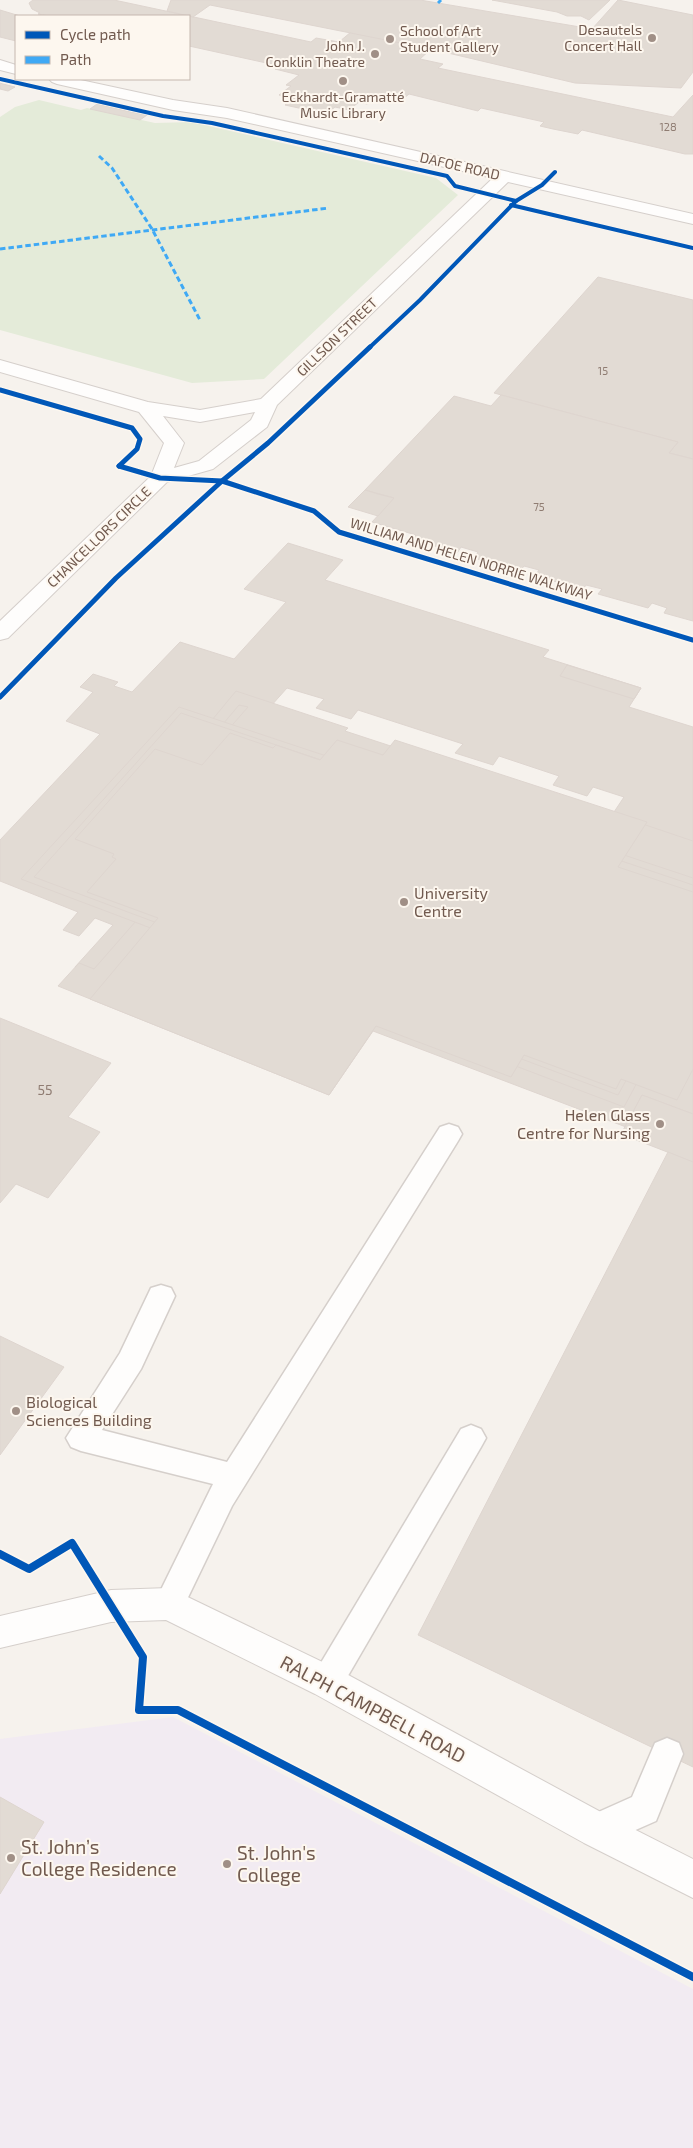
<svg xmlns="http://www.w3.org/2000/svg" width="693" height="2148" viewBox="0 0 693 2148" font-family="'Exo 2',sans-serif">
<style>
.education{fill:#f2ebf2}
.green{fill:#e4ebd9}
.building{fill:#e2dbd4;stroke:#ded5cf;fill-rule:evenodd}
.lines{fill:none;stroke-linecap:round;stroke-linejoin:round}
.lane-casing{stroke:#d5cfcb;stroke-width:3}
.street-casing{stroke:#d5cfcb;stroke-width:2}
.lane{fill:#fefdfc;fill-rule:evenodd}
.street{fill:#fefdfc;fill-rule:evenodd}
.quiet{stroke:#3fa9f5;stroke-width:3;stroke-dasharray:5.5 3;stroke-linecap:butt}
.cycleway-far2-casing{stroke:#fdf7ef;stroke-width:5.5}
.cycleway-far1-casing{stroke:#fdf7ef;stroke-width:8}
.cycleway-casing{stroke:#fdf7ef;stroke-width:11}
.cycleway-far2{stroke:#0057b8;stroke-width:4}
.cycleway-far1{stroke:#0057b8;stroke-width:5}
.cycleway{stroke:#0057b8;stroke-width:8}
.poi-dot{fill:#a08f86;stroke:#fdf7ef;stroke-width:2}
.labels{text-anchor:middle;stroke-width:4;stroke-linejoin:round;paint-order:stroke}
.far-number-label{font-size:11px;fill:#8f7c72}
.far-poi-label{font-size:14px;fill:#715a4f;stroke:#fdf7ef;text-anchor:end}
.far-street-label{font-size:14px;fill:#715a4f;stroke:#fdf7ef}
.number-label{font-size:14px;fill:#8f7c72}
.poi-label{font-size:16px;fill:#715a4f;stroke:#fdf7ef;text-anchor:start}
.near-street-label{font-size:19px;fill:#715a4f;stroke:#fdf7ef}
.near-poi-label{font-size:19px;fill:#715a4f;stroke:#fdf7ef;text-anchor:start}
</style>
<rect width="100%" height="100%" fill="#f6f2ed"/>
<polygon class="education" points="173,1717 693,1989 693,2148 0,2148 0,1739"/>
<polygon class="green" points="39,100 81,110 87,108 155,123 191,122 436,178 458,195 264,379 192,383 0,330 0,117 15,107"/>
<g class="building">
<polygon points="33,0 114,0 311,42 316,38 339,42 351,32 431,49 420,59 443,64 438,68 673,117 693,95 693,154 685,154 582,130 578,134 553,129 540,126 544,122 481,108 478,111 409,94 404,98 381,93 367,104 359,102 349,110 335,107 326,114 285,105 294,98 279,95 291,86 286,85 299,75 275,69 280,66 189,46 189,16 49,16 38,14 40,13 32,9 29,3"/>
<polygon points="171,0 420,0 592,29 618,0 693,15 693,72 681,88 575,83 431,49 210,5 193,17 167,11"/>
<polygon points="492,0 610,0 589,20 581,16 567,16 557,12"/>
<polygon points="0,10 20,16 16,16 16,41 0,37"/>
<polygon points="0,83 3,84 15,87 8,91 0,89"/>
<polygon points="97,104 131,112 147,115 140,120 90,109"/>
<polygon points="598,277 693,300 693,459 669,453 678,442 494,393"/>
<polygon points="501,395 678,442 669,453 693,459 693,621 664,613 667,608 652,603 648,608 598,594 602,589 586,585 583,589 535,576 539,570 524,566 520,571 474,558 478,552 461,547 457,553 413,539 416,535 372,522 394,498 365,490 454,396 491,406"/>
<polygon points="365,490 378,494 394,498 378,516 348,507"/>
<polygon points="288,543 343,560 325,580 549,650 543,657 641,688 629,707 693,727 693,846 610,818 624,797 593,787 587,796 553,785 559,776 499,756 493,765 455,753 463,744 358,710 351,719 316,708 324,699 287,688 172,817 216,834 95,975 75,967 113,925 95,918 79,936 63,930 78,912 0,881 0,840 100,734 66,721 93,692 80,687 93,674 118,682 114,686 132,692 180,642 234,659 286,602 244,589"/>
<polygon points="567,665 641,688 634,699 560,676"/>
<polygon points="236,691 348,728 345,731 610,818 613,814 693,841 693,1114 642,1095 626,1127 373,1031 329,1095 58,986 79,963 94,969 143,913 87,892 116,859 112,857 114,854 75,839 155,749 198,764 248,707 239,705 223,724 212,720"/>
<path d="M179,707L693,878V978L624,1107L21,879ZM148,761L223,787L162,858L86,829ZM407,843L613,916L555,1007L342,929Z"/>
<path d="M181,713L693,885V959L618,1095L34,877ZM407,843L613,916L555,1007L342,929Z"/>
<polygon points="230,733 273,748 276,745 320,760 337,740 383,755 395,740 647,822 618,867 693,892 693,1069 677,1100 621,1079 616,1089 524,1055 511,1077 376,1026 329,1095 90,999 158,918 87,892 116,859 112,857 114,854 75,839 155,749 202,765"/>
<polygon points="0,1018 111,1063 68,1117 100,1132 48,1198 16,1184 0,1203"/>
<polygon points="642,1095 693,1114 693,1162 621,1134"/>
<polygon points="668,1152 693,1162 693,1767 418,1635"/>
<polygon points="0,1336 64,1367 0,1455"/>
<polygon points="0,1797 44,1822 0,1894"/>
</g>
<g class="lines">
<g class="lane-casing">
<g id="lane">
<polygon points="449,1124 458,1127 462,1134 458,1141 232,1506 180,1614 169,1618 158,1614 154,1604 213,1484 81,1451 71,1447 66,1438 120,1353 151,1288 161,1285 171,1288 175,1296 141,1369 102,1430 227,1462 440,1127"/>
<polygon points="471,1425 481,1429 486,1438 481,1447 338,1693 327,1697 316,1693 311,1682 316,1671 461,1429"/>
<polygon points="667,1738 679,1743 683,1754 656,1821 597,1847 585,1842 580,1830 585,1818 632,1797 655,1743"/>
</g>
</g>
<g class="street-casing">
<g id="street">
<polygon points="0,60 16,65 16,74 0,70"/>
<path d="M49,79H76L173,100L227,108L693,214V224L508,182L277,405L267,427L213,469L167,482L8,638L0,640V621L151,476L164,443L139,412L0,372V360L148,402L200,410L261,399L493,178L227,118L173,110L57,84L52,82ZM255,412L251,420L199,461L174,468L184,443L163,416L200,422Z"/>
<polygon points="169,1588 339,1670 610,1817 693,1859 693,1898 584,1843 315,1694 166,1620 111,1622 0,1648 0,1616 111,1590"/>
</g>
</g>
<use href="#lane" class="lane"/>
<use href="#street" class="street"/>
<g class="quiet">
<polyline points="438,3 441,0"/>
<polyline points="99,156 112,168 152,229 200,320"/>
<polyline points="0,249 329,208"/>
</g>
<g class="cycleway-far2-casing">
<g id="cycleway-far2">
<polyline points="0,79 163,116 212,123 447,176 455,186 516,201"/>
<polyline points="511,205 693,248"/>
<polyline points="369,348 420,300 516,201 542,185 555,172"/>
</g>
</g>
<g class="cycleway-far1-casing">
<g id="cycleway-far1">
<polyline points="0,390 132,428 140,439 137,449 119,466"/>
<polyline points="119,466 160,478 222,481 314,511 339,532 693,640"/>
<polyline points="0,697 116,578 222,481 268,443 370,347"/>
</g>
</g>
<g class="cycleway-casing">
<polyline id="cycleway" points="0,1554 29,1569 72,1543 143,1657 139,1710 178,1710 693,1977"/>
</g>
<use href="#cycleway-far2" class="cycleway-far2"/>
<use href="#cycleway-far1" class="cycleway-far1"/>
<use href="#cycleway" class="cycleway"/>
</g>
<g class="poi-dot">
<circle cx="652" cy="38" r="5"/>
<circle cx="390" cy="39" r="5"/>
<circle cx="375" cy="54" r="5"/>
<circle cx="343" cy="81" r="5"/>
<circle cx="404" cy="902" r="5"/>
<circle cx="660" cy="1124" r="5"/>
<circle cx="16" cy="1411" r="5"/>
<circle cx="11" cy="1858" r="5"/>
<circle cx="227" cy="1864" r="5"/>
</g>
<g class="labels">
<g class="far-number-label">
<text x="668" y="131">128</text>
<text x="603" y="375">15</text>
<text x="539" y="511">75</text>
</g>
<g class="far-poi-label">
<text x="642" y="35">Desautels<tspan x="642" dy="16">Concert Hall</tspan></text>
<text x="400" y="36" text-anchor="start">School of Art<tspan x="400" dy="16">Student Gallery</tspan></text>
<text x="365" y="51">John J.<tspan x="365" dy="16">Conklin Theatre</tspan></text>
<text x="343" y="102" text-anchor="middle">Eckhardt-Gramatté<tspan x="343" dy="16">Music Library</tspan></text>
</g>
<g class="far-street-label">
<text transform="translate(460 166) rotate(13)" y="5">DAFOE ROAD</text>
<text transform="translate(337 337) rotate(-44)" y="5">GILLSON STREET</text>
<text transform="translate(99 537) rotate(-44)" y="5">CHANCELLORS CIRCLE</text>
<text transform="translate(471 559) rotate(17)" y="5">WILLIAM AND HELEN NORRIE WALKWAY</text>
</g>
<g class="number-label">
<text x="45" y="1095">55</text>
</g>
<g class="poi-label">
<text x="414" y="899">University<tspan x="414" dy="18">Centre</tspan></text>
<text x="650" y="1121" text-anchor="end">Helen Glass<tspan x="650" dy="18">Centre for Nursing</tspan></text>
<text x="26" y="1408">Biological<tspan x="26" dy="18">Sciences Building</tspan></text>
</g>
<g class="near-street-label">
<text transform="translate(373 1709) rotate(28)" y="7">RALPH CAMPBELL ROAD</text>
</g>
<g class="near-poi-label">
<text x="21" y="1854">St. John’s<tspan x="21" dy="22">College Residence</tspan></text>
<text x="237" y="1860">St. John's<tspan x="237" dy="22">College</tspan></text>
</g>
</g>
<rect x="15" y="15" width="175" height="65" fill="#fdf7ef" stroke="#c5b8af"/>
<rect x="25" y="31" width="25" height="8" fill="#0057b8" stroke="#c5b8af"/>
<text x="60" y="40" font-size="15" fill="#715a4f">Cycle path</text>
<rect x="25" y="56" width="25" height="8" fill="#3fa9f5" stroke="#c5b8af"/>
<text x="60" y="65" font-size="15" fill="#715a4f">Path</text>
</svg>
